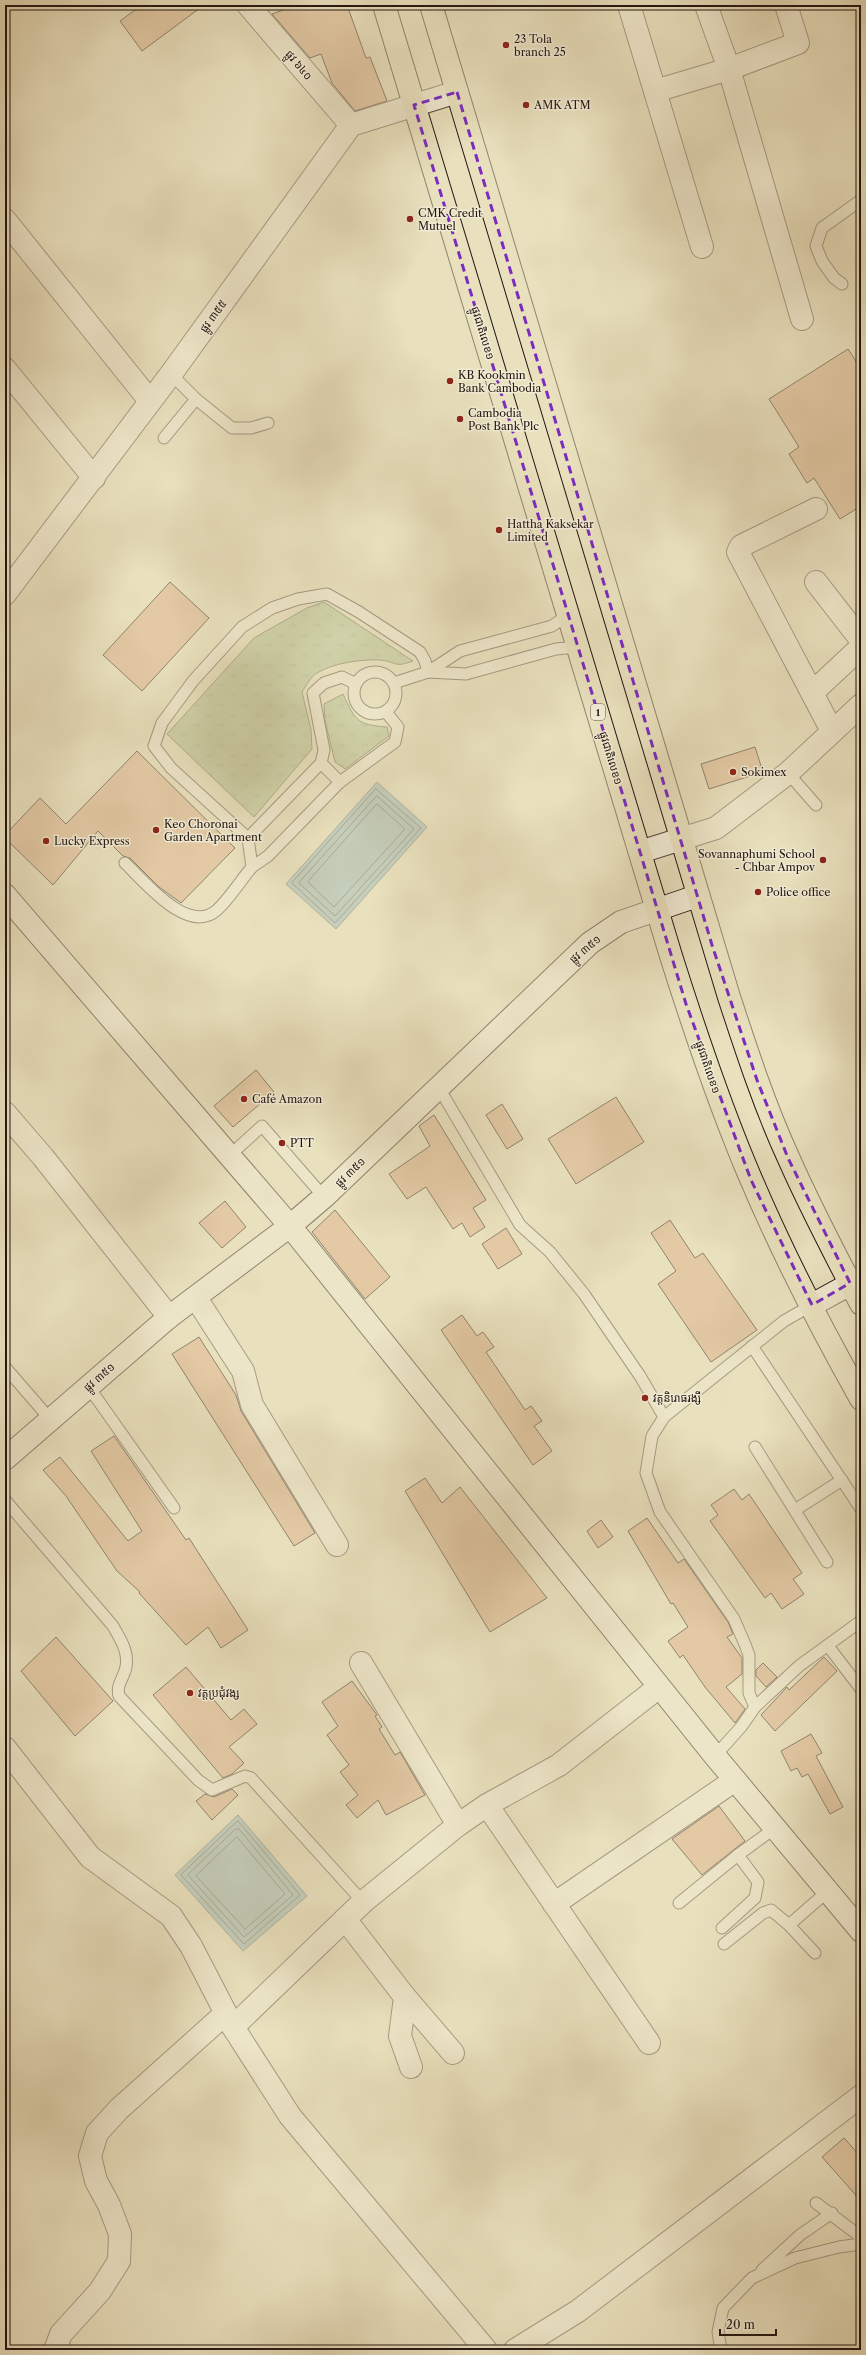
<svg xmlns="http://www.w3.org/2000/svg" width="866" height="2355" viewBox="0 0 866 2355" font-family="'Libre Caslon Text','Noto Sans Khmer',serif">
<style>
.grass{fill:url(#grass-tufts);stroke:#6c6c52}
.water{fill:#9cbbbb;stroke:#6c7977}
.lines{fill:none;stroke-linecap:round;stroke-linejoin:round}
.shore{stroke:#606866;stroke-width:1}
.building{fill:#dcaf87;stroke:#231612}
.lane-casing{stroke:#54483d;stroke-width:13}
.street-casing{stroke:#54483d;stroke-width:24}
.secondary-casing{stroke:#231612;stroke-width:24}
.highway-casing{stroke:#231612;stroke-width:24}
.lane{stroke:#f1ebd4;stroke-width:11}
.street{stroke:#f1ebd4;stroke-width:22}
.secondary{stroke:#f1ebd4;stroke-width:22}
.highway{stroke:#e9e0bd;stroke-width:22}
.marked{fill:none;stroke:#7b2cbf;stroke-width:3;stroke-dasharray:8 5;stroke-linejoin:round}
.poi-dot{fill:#8f2418;stroke:#f1ebd4;stroke-width:1.5}
.labels{text-anchor:middle;stroke-width:3;stroke-linejoin:round;paint-order:stroke}
.shield{fill:#f1ebd4;stroke:#61564c;stroke-width:1}
.shield-label{font-size:10px;font-weight:bold;fill:#231612}
.poi-label{font-size:11px;fill:#231612;stroke:#f1ebd4;text-anchor:start}
.street-label{font-size:11px;fill:#231612;stroke:#f1ebd4}
</style>
<defs>
<pattern id="grass-tufts" width="24" height="20" patternUnits="userSpaceOnUse"><rect width="24" height="20" fill="#b4c393"/><path d="M3 7l-1-3M5 7V3M7 7l1-3M15 17l-1-3M17 17v-4M19 17l1-3" fill="none" stroke="#9aa77e"/></pattern>
</defs>
<rect width="100%" height="100%" fill="#e9e0bd"/>
<filter id="stains"><feTurbulence type="fractalNoise" baseFrequency=".005" numOctaves="4"/><feColorMatrix values="0 0 0 0 .2 0 0 0 0 .09 0 0 0 0 .02 0 0 0 .5 -.17"/></filter>
<radialGradient id="worn" r=".72"><stop offset=".6" stop-color="#630" stop-opacity="0"/><stop offset="1" stop-color="#630" stop-opacity=".3"/></radialGradient>
<g class="grass">
<path d="M324,602L413,661C394,668 397,662 380,660C362,659 333,663 317,673C311,676 306,686 302,692L311,730L312,749L254,817L167,734L254,638L307,608Z"/>
<path d="M343,694C355,720 357,725 387,727L389,736L345,769L335,762L325,721L324,704Z"/>
</g>
<g class="water">
<polygon points="377,782 427,827 336,929 286,884"/>
<polygon points="238,1815 307,1896 243,1951 175,1875"/>
</g>
<g class="lines">
<g class="shore">
<polygon points="376,789 421,828 335,923 292,883"/>
<polygon points="377,796 414,829 335,916 299,883"/>
<polygon points="377,804 405,829 334,907 308,882"/>
<polygon points="238,1821 300,1895 244,1944 181,1875"/>
<polygon points="236,1829 239,1829 293,1895 244,1937 188,1875"/>
<polygon points="237,1837 285,1894 245,1929 196,1876"/>
</g>
</g>
<g class="building">
<polygon points="142,5 204,5 142,51 120,21"/>
<polygon points="297,5 347,5 366,58 370,57 387,101 355,111 332,83 321,54 310,58 272,14"/>
<polygon points="848,349 861,369 861,506 840,519 814,478 807,483 789,454 799,447 769,399"/>
<polygon points="170,582 209,618 142,691 103,655"/>
<polygon points="755,747 763,772 709,789 701,764"/>
<polygon points="137,751 235,848 181,903 159,887 130,858 123,856 98,831 53,885 5,838 5,835 40,798 66,824"/>
<polygon points="256,1070 274,1092 233,1127 214,1106"/>
<polygon points="616,1097 644,1142 576,1184 548,1139"/>
<polygon points="502,1104 523,1139 507,1149 486,1115"/>
<polygon points="434,1115 486,1200 473,1208 485,1227 470,1237 462,1223 453,1229 426,1187 407,1199 389,1174 430,1146 419,1126"/>
<polygon points="225,1201 246,1227 222,1248 199,1223"/>
<polygon points="335,1210 390,1277 365,1299 312,1232"/>
<polygon points="670,1220 695,1258 703,1253 757,1330 711,1362 658,1284 676,1271 651,1233"/>
<polygon points="506,1228 522,1254 498,1269 482,1244"/>
<polygon points="462,1315 477,1336 483,1332 494,1347 486,1352 525,1410 531,1406 542,1421 534,1426 552,1451 533,1465 441,1330"/>
<polygon points="199,1337 236,1395 241,1411 315,1533 294,1546 172,1354"/>
<polygon points="114,1436 186,1540 189,1538 248,1630 221,1648 208,1627 186,1645 139,1593 140,1592 117,1571 66,1496 43,1470 60,1457 128,1541 142,1531 91,1451"/>
<polygon points="425,1478 442,1503 460,1487 547,1598 490,1632 405,1491"/>
<polygon points="734,1489 742,1500 749,1494 802,1573 793,1579 804,1594 782,1609 771,1593 765,1598 710,1521 718,1515 711,1505"/>
<polygon points="647,1518 678,1563 684,1559 728,1622 733,1634 727,1637 742,1658 742,1674 726,1687 745,1709 735,1723 705,1687 683,1655 680,1658 668,1641 688,1627 673,1603 671,1604 628,1531"/>
<polygon points="601,1520 613,1537 598,1548 587,1531"/>
<polygon points="56,1637 113,1701 75,1736 21,1671"/>
<polygon points="824,1657 837,1671 775,1731 761,1715 787,1687 789,1690"/>
<polygon points="763,1663 777,1677 766,1687 756,1676 756,1670"/>
<polygon points="186,1667 231,1720 244,1709 257,1724 229,1747 244,1763 232,1774 223,1778 153,1695"/>
<polygon points="352,1681 377,1715 375,1716 382,1727 379,1729 395,1755 400,1752 425,1795 386,1815 378,1800 357,1818 346,1805 358,1795 340,1772 349,1765 327,1735 338,1726 322,1702"/>
<polygon points="811,1734 822,1753 816,1756 843,1807 830,1814 808,1774 802,1777 797,1768 791,1771 781,1751"/>
<polygon points="232,1789 238,1795 212,1820 196,1801 205,1794 214,1797"/>
<polygon points="719,1806 745,1841 702,1875 672,1839"/>
<polygon points="844,2138 861,2157 861,2201 822,2157"/>
</g>
<g class="lines">
<g class="lane-casing">
<g id="lane">
<polyline points="842,284 834,278 822,261 816,246 822,228 861,200"/>
<polyline points="171,374 196,399 232,428 251,428 268,423"/>
<polyline points="164,438 196,399"/>
<circle cx="375" cy="693" r="21"/>
<polyline points="428,672 460,651 552,626 568,615"/>
<polyline points="428,672 466,674 556,649 578,647"/>
<polyline points="321,763 340,782"/>
<polyline points="788,773 816,805"/>
<polyline points="248,838 321,763 324,750 313,693 324,683 342,677 356,684"/>
<path d="M125,863C144,881 188,936 217,910C230,898 241,880 252,867L248,838L171,768L154,746L162,723L193,681L242,627L272,608L298,599L327,594L359,612L420,652L425,661L428,672L394,683"/>
<polyline points="252,867 268,856 340,782 395,742 398,727 386,712"/>
<polyline points="439,1088 520,1225 550,1252 584,1294 640,1376 664,1417 652,1436 646,1473 660,1512 734,1619 744,1642 749,1655 749,1693 755,1707 741,1727 715,1756"/>
<polyline points="229,1156 262,1126 324,1197"/>
<polyline points="752,1346 861,1509"/>
<polyline points="5,1367 50,1419"/>
<polyline points="88,1386 174,1508"/>
<polyline points="664,1417 784,1321 812,1305"/>
<polyline points="755,1447 827,1562"/>
<path d="M5,1500L113,1626C120,1639 129,1651 126,1667C124,1678 116,1684 119,1696L198,1780L212,1790L245,1776L251,1778L363,1902"/>
<polyline points="795,1510 842,1480"/>
<polyline points="828,1646 861,1689"/>
<polyline points="755,1707 799,1666 861,1621"/>
<polyline points="679,1903 738,1855"/>
<polyline points="789,1925 828,1891"/>
<polyline points="722,1928 755,1898 758,1882 738,1855 775,1828"/>
<polyline points="724,1944 763,1913 771,1910 789,1925 815,1953"/>
<polyline points="816,2203 861,2237"/>
<polyline points="762,2270 800,2235 832,2213"/>
<polyline points="721,2350 718,2332 723,2308 752,2278 795,2258 839,2247 861,2244"/>
</g>
</g>
<g class="street-casing">
<g id="street">
<polyline points="248,5 351,125"/>
<polyline points="629,5 702,247"/>
<polyline points="706,5 729,69 802,319"/>
<polyline points="655,91 729,69 798,43 786,5"/>
<polyline points="5,220 150,401"/>
<polyline points="5,369 94,478"/>
<polyline points="816,509 741,546 738,552 832,731"/>
<polyline points="816,582 861,640"/>
<polyline points="5,594 171,374 351,125 457,92"/>
<polyline points="812,693 861,647"/>
<polyline points="640,852 716,828 788,773 861,705"/>
<polyline points="5,1113 43,1157 169,1317"/>
<polyline points="196,1298 243,1371 252,1405 337,1545"/>
<polyline points="361,1663 458,1825"/>
<polyline points="5,1748 90,1857 171,1916 191,1946 233,2027 290,2116 486,2350"/>
<polyline points="487,1805 649,2043"/>
<polyline points="554,1904 735,1780"/>
<polyline points="345,1919 405,1997 400,2036 411,2067"/>
<polyline points="405,1997 453,2053"/>
<polyline points="233,2027 363,1902 458,1825 487,1805 559,1765 659,1687"/>
<polyline points="55,2350 61,2334 100,2291 119,2261 120,2234 109,2205 96,2181 90,2156 97,2133 119,2109 225,2014"/>
<polyline points="515,2350 578,2311 861,2096"/>
</g>
</g>
<g class="secondary-casing">
<g id="secondary">
<polyline points="5,895 290,1226 715,1756 861,1931"/>
<polyline points="812,1305 861,1278"/>
<polyline points="5,1459 169,1317 290,1226 324,1197 590,943 621,922 697,896"/>
</g>
</g>
<g class="highway-casing">
<g id="highway">
<path d="M384,5L671,956C695,1032 720,1107 751,1179C783,1254 821,1328 861,1399"/>
<path d="M431,5L729,997C747,1052 765,1107 789,1159C811,1209 836,1256 861,1304"/>
</g>
</g>
<use href="#lane" class="lane"/>
<use href="#street" class="street"/>
<use href="#secondary" class="secondary"/>
<use href="#highway" class="highway"/>
</g>
<path d="M0 0H866V2355H0ZM457,92L712,945L757,1080L788,1158L850,1283L812,1305L751,1180L686,1004L414,105Z" fill="#e9e0bd" fill-opacity=".55" fill-rule="evenodd"/>
<path class="marked" d="M457,92L712,945L757,1080L788,1158L850,1283L812,1305L751,1180L686,1004L414,105Z"/>
<g class="poi-dot">
<circle cx="506" cy="45" r="4"/>
<circle cx="526" cy="105" r="4"/>
<circle cx="410" cy="219" r="4"/>
<circle cx="450" cy="381" r="4"/>
<circle cx="460" cy="419" r="4"/>
<circle cx="499" cy="530" r="4"/>
<circle cx="733" cy="772" r="4"/>
<circle cx="156" cy="830" r="4"/>
<circle cx="46" cy="841" r="4"/>
<circle cx="823" cy="860" r="4"/>
<circle cx="758" cy="892" r="4"/>
<circle cx="244" cy="1099" r="4"/>
<circle cx="282" cy="1143" r="4"/>
<circle cx="645" cy="1398" r="4"/>
<circle cx="190" cy="1693" r="4"/>
</g>
<g class="labels">
<rect class="shield" x="591" y="704" width="14" height="16" rx="3"/>
<g class="shield-label">
<text x="598" y="716">1</text>
</g>
<g class="poi-label">
<text x="514" y="43">23 Tola<tspan x="514" dy="13">branch 25</tspan></text>
<text x="534" y="109">AMK ATM</text>
<text x="418" y="217">CMK Credit<tspan x="418" dy="13">Mutuel</tspan></text>
<text x="458" y="379">KB Kookmin<tspan x="458" dy="13">Bank Cambodia</tspan></text>
<text x="468" y="417">Cambodia<tspan x="468" dy="13">Post Bank Plc</tspan></text>
<text x="507" y="528">Hattha Kaksekar<tspan x="507" dy="13">Limited</tspan></text>
<text x="741" y="776">Sokimex</text>
<text x="164" y="828">Keo Choronai<tspan x="164" dy="13">Garden Apartment</tspan></text>
<text x="54" y="845">Lucky Express</text>
<text x="815" y="858" text-anchor="end">Sovannaphumi School<tspan x="815" dy="13">- Chbar Ampov</tspan></text>
<text x="766" y="896">Police office</text>
<text x="252" y="1103">Café Amazon</text>
<text x="290" y="1147">PTT</text>
<text x="653" y="1402">វត្តនិរោធរង្សី</text>
<text x="198" y="1697">វត្តប្រជុំវង្ស</text>
</g>
<g class="street-label">
<text transform="translate(299 65) rotate(50)" y="4">ផ្លូវ ៦៤០</text>
<text transform="translate(213 316) rotate(-54)" y="4">ផ្លូវ ៣៥៥</text>
<text transform="translate(483 333) rotate(73)" y="4">ផ្លូវជាតិលេខ១</text>
<text transform="translate(611 758) rotate(73)" y="4">ផ្លូវជាតិលេខ១</text>
<text transform="translate(585 949) rotate(-40)" y="4">ផ្លូវ ៣៥១</text>
<text transform="translate(708 1067) rotate(71)" y="4">ផ្លូវជាតិលេខ១</text>
<text transform="translate(350 1172) rotate(-44)" y="4">ផ្លូវ ៣៥១</text>
<text transform="translate(99 1377) rotate(-41)" y="4">ផ្លូវ ៣៥១</text>
</g>
</g>
<rect width="866" height="2355" fill="none" stroke="#e9e0bd" stroke-width="20"/>
<rect x="6" y="6" width="854" height="2343" fill="none" stroke="#231612" stroke-width="2"/>
<rect x="10" y="10" width="846" height="2335" fill="none" stroke="#231612"/>
<path d="M720 2329v6h56v-6" fill="none" stroke="#231612" stroke-width="2"/>
<text x="726" y="2329" font-size="12" fill="#231612" stroke="#f1ebd4" stroke-width="3" paint-order="stroke">20 m</text>
<rect width="100%" height="100%" filter="url(#stains)"/>
<rect width="100%" height="100%" fill="url(#worn)"/>
</svg>
